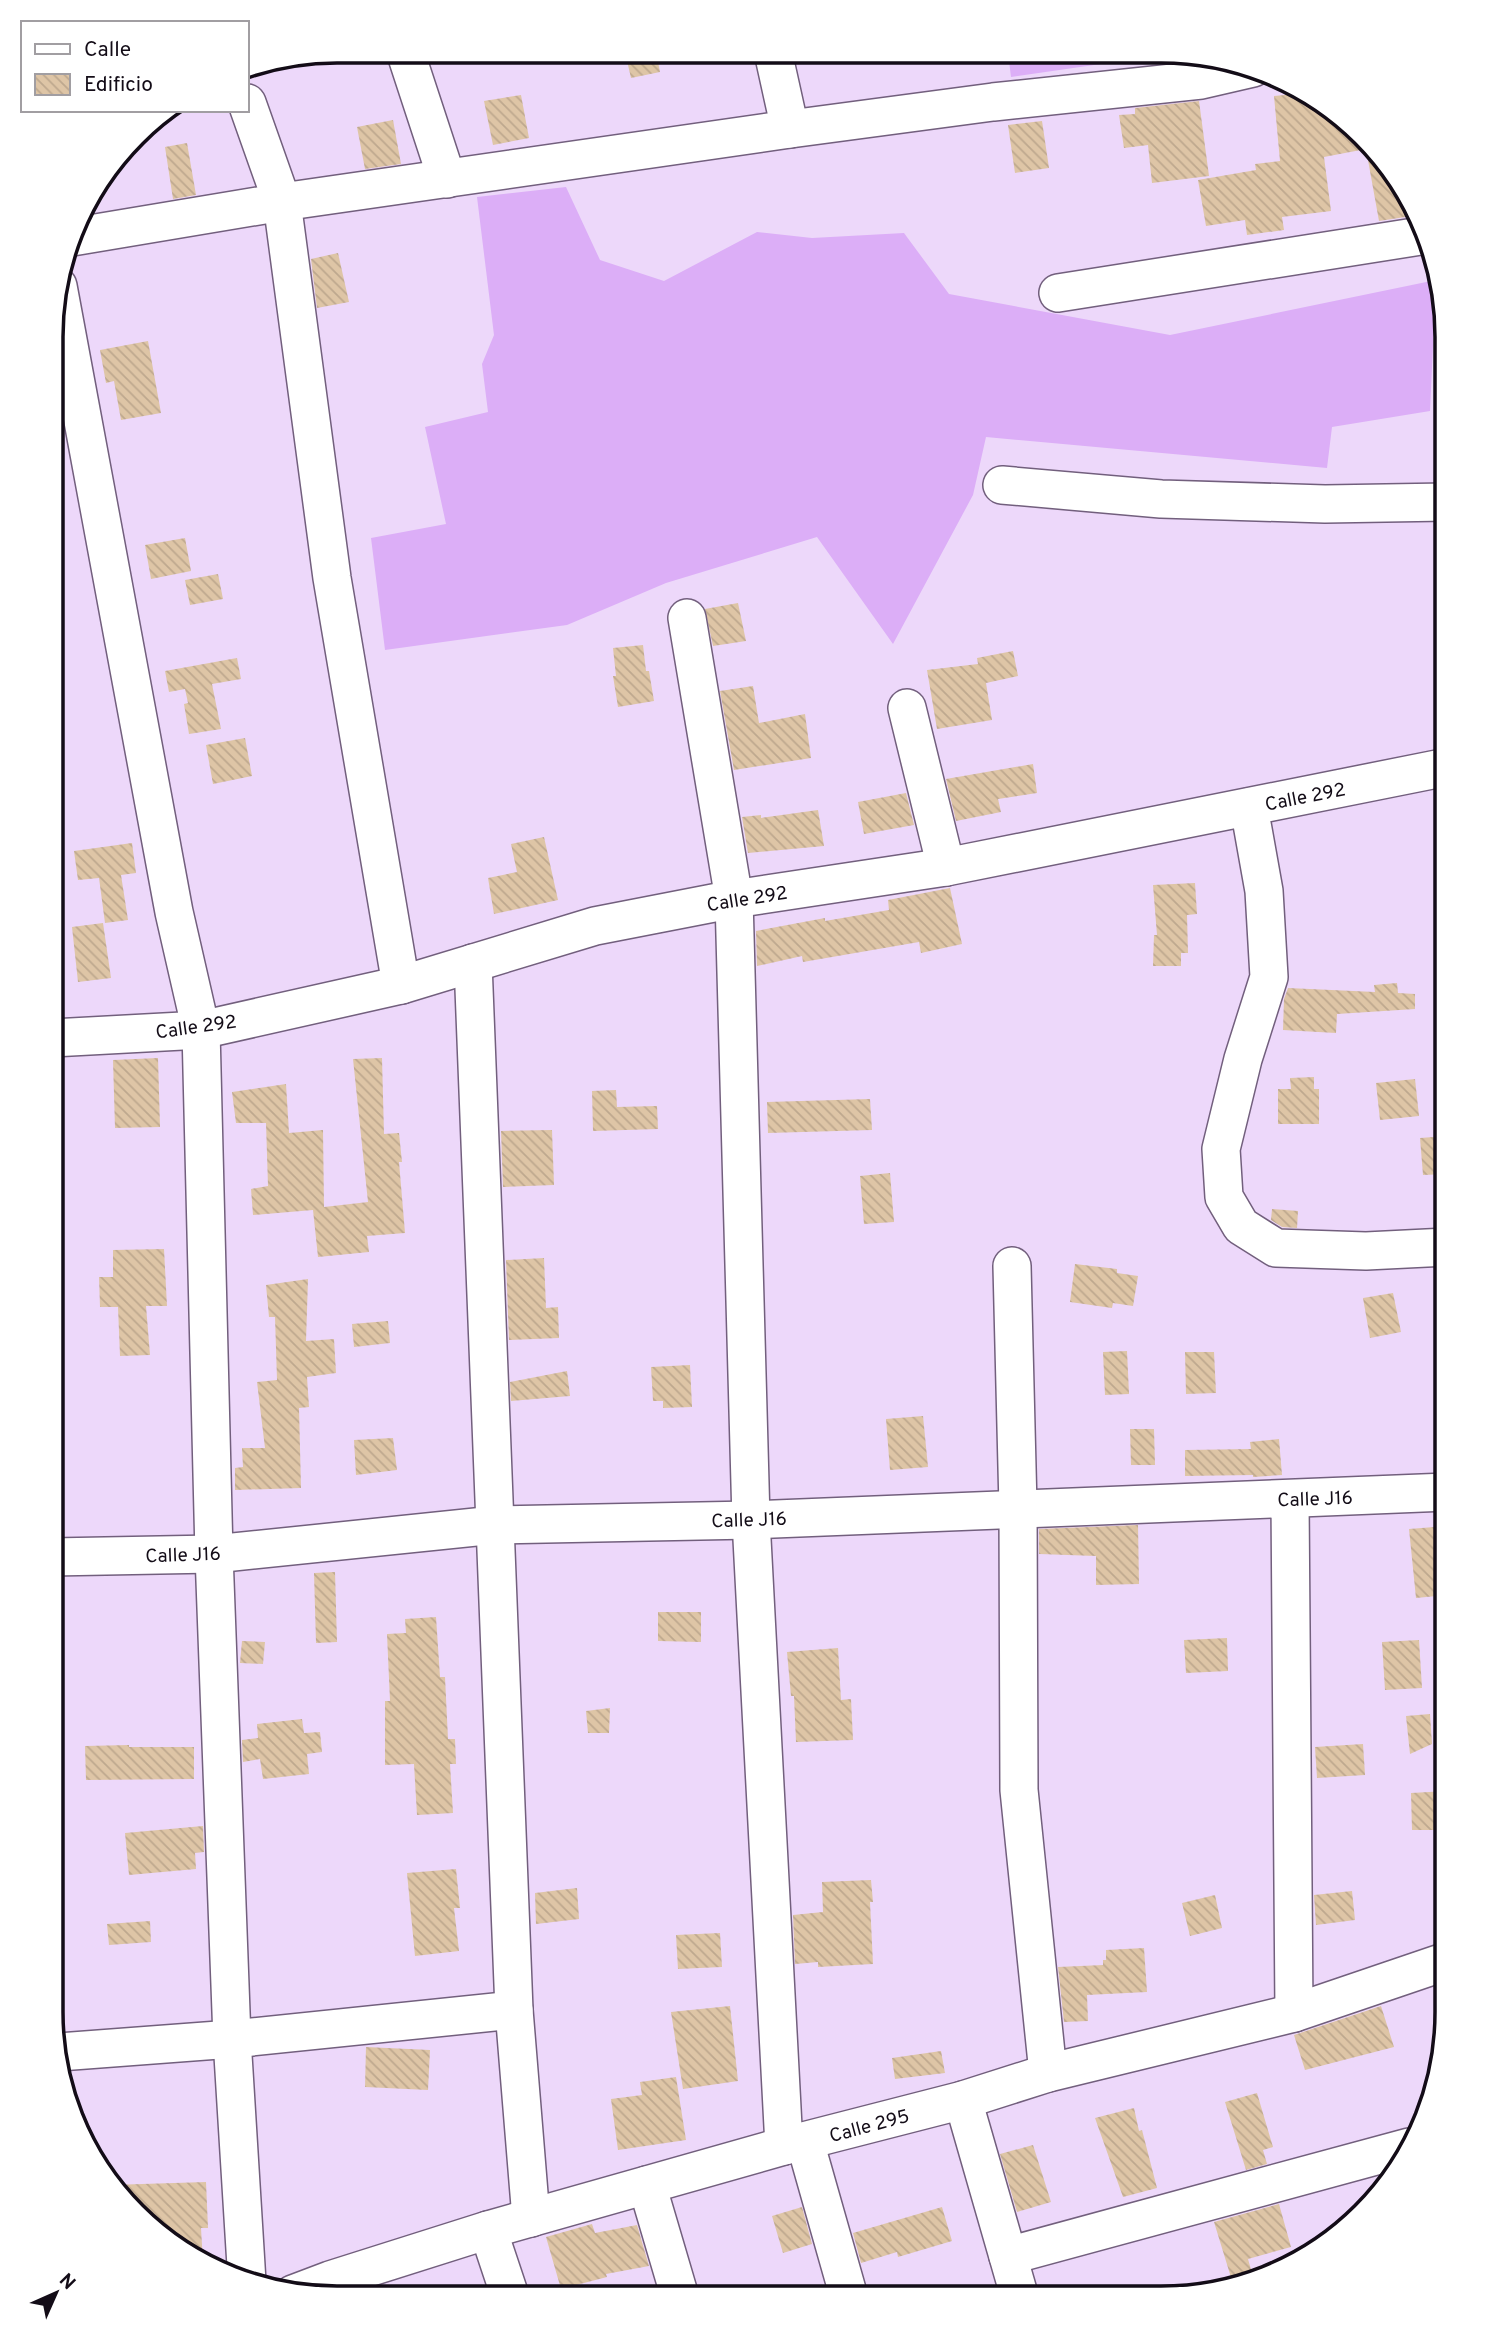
<svg xmlns="http://www.w3.org/2000/svg" width="1498" height="2349" viewBox="0 0 1498 2349" font-family="Overpass,sans-serif">
<style>
.grass{fill:#dcaef7}
.building{fill:url(#building-back-hatch)}
.lines{fill:none;stroke-linecap:round;stroke-linejoin:round}
.minor-casing{stroke:#725f7d;stroke-width:40}
.minor{stroke:#fff;stroke-width:37}
.labels{text-anchor:middle;stroke-width:5;stroke-linejoin:round;paint-order:stroke}
.street-label{font-size:19px;fill:#130c17;stroke:#fff}
.rim{fill:none;stroke:#130c17;stroke-width:3.5}
</style>
<defs>
<pattern id="building-back-hatch" width="6" height="6" patternUnits="userSpaceOnUse" patternTransform="scale(1.75)"><rect width="6" height="6" fill="#dec5a6"/><path d="M-1 5l2 2M0 0l6 6M5-1l2 2" fill="none" stroke="#bea88e"/></pattern>
</defs>
<rect width="100%" height="100%" fill="#edd8fa"/>
<g class="grass">
<polygon points="1008,53 1099,53 1101,64 1011,77"/>
<polygon points="566,187 600,260 664,281 757,232 812,238 904,233 949,294 1170,335 1436,280 1430,411 1332,427 1327,468 986,437 973,495 893,644 817,537 666,583 567,625 385,650 371,538 446,524 425,427 488,412 482,364 494,335 477,197"/>
</g>
<g class="building">
<polygon points="625,52 656,52 660,72 631,78"/>
<polygon points="1306,93 1335,110 1388,163 1409,199 1412,216 1379,221 1366,149 1324,157 1331,211 1282,217 1284,230 1247,235 1245,220 1206,226 1198,180 1256,170 1255,164 1280,161 1274,96"/>
<polygon points="521,95 529,138 493,145 484,101"/>
<polygon points="1199,101 1209,176 1152,183 1148,145 1124,148 1119,115 1135,114 1135,108"/>
<polygon points="393,120 401,164 365,169 357,127"/>
<polygon points="1042,121 1049,168 1015,173 1008,125"/>
<polygon points="187,143 196,195 173,199 165,147"/>
<polygon points="338,253 349,302 317,308 311,259"/>
<polygon points="148,341 161,413 121,420 114,381 106,383 100,350"/>
<polygon points="185,538 191,571 151,579 145,545"/>
<polygon points="218,574 223,599 190,605 185,580"/>
<polygon points="738,603 746,641 713,646 705,609"/>
<polygon points="643,645 646,671 649,671 654,701 618,707 613,676 616,676 613,648"/>
<polygon points="1013,651 1018,676 986,683 992,720 937,729 927,670 978,664 977,658"/>
<polygon points="237,658 241,679 212,684 221,729 189,734 184,704 188,703 185,689 169,692 165,671"/>
<polygon points="753,686 759,723 805,714 811,758 734,770 720,691"/>
<polygon points="245,738 252,776 213,784 206,745"/>
<polygon points="1033,764 1037,793 998,799 1001,812 956,821 946,779"/>
<polygon points="906,793 914,825 864,834 858,802"/>
<polygon points="818,810 824,846 748,853 742,817 761,815 761,818"/>
<polygon points="544,837 558,900 494,914 488,878 517,872 511,844"/>
<polygon points="132,843 136,873 121,875 128,920 105,923 99,878 78,880 74,851"/>
<polygon points="1195,883 1197,914 1187,915 1188,953 1181,953 1181,966 1153,966 1154,935 1157,935 1153,885"/>
<polygon points="950,888 962,944 921,953 919,942 803,962 802,956 757,966 756,931 825,918 825,921 889,910 888,900"/>
<polygon points="103,923 111,978 78,982 72,927"/>
<polygon points="1397,983 1398,993 1415,994 1415,1009 1337,1014 1336,1033 1283,1030 1284,999 1288,988 1375,992 1374,985"/>
<polygon points="158,1058 160,1127 115,1128 113,1060"/>
<polygon points="382,1058 384,1134 399,1133 402,1162 399,1162 405,1233 367,1236 369,1252 318,1257 313,1210 253,1215 251,1189 268,1186 266,1123 236,1123 232,1092 286,1084 289,1133 323,1130 324,1207 368,1202 353,1059"/>
<polygon points="1314,1077 1314,1089 1319,1089 1319,1124 1278,1124 1278,1089 1291,1089 1290,1078"/>
<polygon points="1415,1079 1419,1116 1380,1120 1376,1083"/>
<polygon points="616,1090 617,1107 657,1106 658,1129 593,1131 592,1091"/>
<polygon points="870,1099 872,1130 768,1133 767,1102"/>
<polygon points="552,1130 554,1185 503,1187 501,1131"/>
<polygon points="1447,1136 1447,1174 1423,1175 1420,1138"/>
<polygon points="890,1173 894,1222 864,1224 860,1176"/>
<polygon points="1272,1209 1298,1211 1297,1228 1282,1227 1271,1220"/>
<polygon points="164,1249 167,1306 146,1306 150,1355 120,1356 118,1307 100,1307 99,1277 113,1277 113,1250"/>
<polygon points="544,1258 546,1308 558,1307 559,1338 509,1340 506,1260"/>
<polygon points="1075,1264 1117,1269 1117,1273 1138,1276 1133,1306 1113,1303 1112,1308 1070,1302"/>
<polygon points="308,1279 306,1341 334,1339 336,1373 307,1377 309,1407 299,1408 301,1488 235,1490 235,1468 243,1467 242,1448 265,1448 257,1382 277,1380 275,1317 269,1317 266,1285"/>
<polygon points="1393,1293 1401,1332 1370,1338 1363,1298"/>
<polygon points="388,1321 390,1343 354,1347 352,1324"/>
<polygon points="1127,1351 1129,1394 1105,1395 1103,1352"/>
<polygon points="1185,1352 1214,1352 1216,1393 1186,1394"/>
<polygon points="690,1365 692,1407 663,1408 663,1401 653,1401 651,1367"/>
<polygon points="567,1371 570,1396 511,1401 510,1382"/>
<polygon points="923,1416 928,1467 890,1470 886,1419"/>
<polygon points="1130,1429 1154,1429 1155,1465 1131,1465"/>
<polygon points="393,1438 397,1470 356,1475 354,1440"/>
<polygon points="1279,1439 1282,1475 1253,1477 1253,1475 1185,1476 1185,1450 1251,1449 1250,1442"/>
<polygon points="1138,1525 1139,1584 1096,1585 1096,1556 1039,1554 1039,1529"/>
<polygon points="1447,1526 1447,1595 1416,1598 1409,1529"/>
<polygon points="335,1572 337,1642 316,1643 314,1573"/>
<polygon points="658,1612 701,1612 701,1642 658,1641"/>
<polygon points="436,1617 440,1677 445,1677 448,1739 455,1739 456,1764 450,1764 453,1813 417,1815 414,1764 385,1765 385,1701 390,1701 387,1634 406,1633 405,1619"/>
<polygon points="1227,1638 1228,1671 1186,1673 1184,1640"/>
<polygon points="1419,1640 1422,1688 1385,1690 1382,1642"/>
<polygon points="242,1641 265,1642 263,1664 240,1663"/>
<polygon points="838,1648 841,1700 851,1699 853,1740 796,1742 794,1696 791,1696 787,1652"/>
<polygon points="610,1708 609,1733 588,1733 586,1711"/>
<polygon points="1430,1714 1432,1744 1410,1754 1406,1716"/>
<polygon points="302,1719 304,1733 320,1732 322,1752 307,1754 309,1774 263,1779 260,1759 243,1762 242,1740 258,1738 257,1724"/>
<polygon points="1363,1744 1365,1775 1317,1778 1315,1747"/>
<polygon points="129,1745 129,1747 194,1747 194,1779 86,1780 85,1746"/>
<polygon points="1447,1791 1447,1821 1439,1821 1440,1830 1412,1830 1411,1793"/>
<polygon points="203,1826 204,1852 195,1853 196,1869 129,1875 125,1833"/>
<polygon points="456,1869 460,1908 454,1908 459,1951 415,1956 407,1873"/>
<polygon points="871,1880 873,1902 870,1902 873,1964 818,1967 818,1962 795,1964 793,1915 823,1912 822,1882"/>
<polygon points="577,1888 579,1919 536,1924 535,1893"/>
<polygon points="1352,1891 1355,1920 1316,1925 1314,1895"/>
<polygon points="1215,1895 1222,1928 1190,1936 1182,1903"/>
<polygon points="150,1921 151,1942 109,1945 107,1924"/>
<polygon points="720,1933 722,1967 678,1969 676,1935"/>
<polygon points="1144,1948 1147,1992 1087,1995 1088,2021 1064,2022 1058,1967 1103,1965 1103,1960 1106,1960 1106,1950"/>
<polygon points="730,2006 738,2081 683,2089 671,2012"/>
<polygon points="1381,2006 1394,2047 1305,2070 1294,2035"/>
<polygon points="366,2047 430,2050 428,2090 365,2087"/>
<polygon points="941,2051 945,2073 895,2079 892,2058"/>
<polygon points="676,2077 686,2140 618,2150 611,2099 642,2095 640,2082"/>
<polygon points="1257,2093 1273,2147 1263,2150 1267,2164 1246,2170 1225,2102"/>
<polygon points="1134,2108 1139,2131 1142,2130 1157,2188 1123,2197 1095,2118"/>
<polygon points="1033,2145 1051,2202 1017,2212 1000,2154"/>
<polygon points="206,2182 208,2228 201,2228 203,2262 163,2239 110,2185"/>
<polygon points="1279,2204 1291,2247 1248,2259 1254,2280 1233,2284 1214,2222"/>
<polygon points="802,2207 812,2244 783,2253 772,2216"/>
<polygon points="942,2207 952,2241 898,2257 897,2252 861,2263 853,2233"/>
<polygon points="592,2224 595,2233 637,2225 649,2266 606,2274 607,2277 561,2289 546,2237"/>
</g>
<g class="lines">
<g class="minor-casing">
<g id="minor">
<polyline points="405,51 447,179"/>
<polyline points="773,52 790,129"/>
<polyline points="247,103 282,202 332,578 401,985"/>
<polyline points="72,237 282,202 790,129 993,102 1201,80 1253,68"/>
<polyline points="58,286 174,912 201,1030 214,1554 232,2039 247,2282"/>
<polyline points="1058,293 1427,235"/>
<polyline points="1002,485 1161,499 1325,504 1447,502"/>
<polyline points="687,618 734,899 751,1520 784,2146"/>
<polyline points="907,708 946,867"/>
<polyline points="1249,807 1264,891 1269,977 1243,1059 1221,1149 1224,1197 1241,1226 1276,1248 1366,1251 1447,1247"/>
<polyline points="473,963 514,2010 531,2218"/>
<polyline points="52,1038 201,1030 401,985 595,926 734,899 946,867 1447,767"/>
<polyline points="1012,1266 1018,1507 1019,1790 1048,2073"/>
<polyline points="1290,1499 1294,2013"/>
<polyline points="51,1557 214,1554 495,1525 751,1520 1447,1492"/>
<polyline points="59,2052 232,2039 514,2010"/>
<polyline points="963,2100 1020,2298"/>
<polyline points="805,2142 849,2297"/>
<polyline points="647,2185 680,2297"/>
<polyline points="488,2230 510,2296"/>
<polyline points="1008,2256 1409,2147"/>
<polyline points="293,2294 330,2280 488,2230 784,2146 963,2100 1048,2073 1294,2013 1447,1961"/>
</g>
</g>
<use href="#minor" class="minor"/>
</g>
<g class="labels">
<g class="street-label">
<text transform="translate(1305 796) rotate(-11)" y="7">Calle 292</text>
<text transform="translate(747 898) rotate(-9)" y="7">Calle 292</text>
<text transform="translate(196 1026) rotate(-8)" y="7">Calle 292</text>
<text transform="translate(1315 1498) rotate(-2)" y="7">Calle J16</text>
<text transform="translate(749 1519) rotate(-2)" y="7">Calle J16</text>
<text transform="translate(183 1554) rotate(-2)" y="7">Calle J16</text>
<text transform="translate(869 2125) rotate(-15)" y="7">Calle 295</text>
</g>
</g>
<path d="M0 0H1498V2349H0ZM337 63H1161A274 274 0 0 1 1435 337V2012A274 274 0 0 1 1161 2286H337A274 274 0 0 1 63 2012V337A274 274 0 0 1 337 63Z" fill="#fff" fill-rule="evenodd"/>
<path class="rim" d="M337 63H1161A274 274 0 0 1 1435 337V2012A274 274 0 0 1 1161 2286H337A274 274 0 0 1 63 2012V337A274 274 0 0 1 337 63Z"/>
<rect x="21" y="21" width="228" height="91" fill="#ffffff" stroke="#a19ea2" stroke-width="2"/>
<rect x="35" y="44" width="35" height="10" fill="#ffffff" stroke="#a19ea2" stroke-width="2"/>
<text x="84" y="56" font-size="21" fill="#130c17">Calle</text>
<rect x="35" y="74" width="35" height="21" fill="url(#building-back-hatch)" stroke="#a19ea2" stroke-width="2"/>
<text x="84" y="91" font-size="21" fill="#130c17">Edificio</text>
<g transform="translate(56 2293) rotate(45)" stroke="#ffffff" stroke-width="5" paint-order="stroke">
<path d="M0-5L12 26L0 18L-12 26Z" fill="#130c17"/>
<text y="-10" font-size="19" font-weight="bold" text-anchor="middle" fill="#130c17">N</text>
</g>
</svg>
